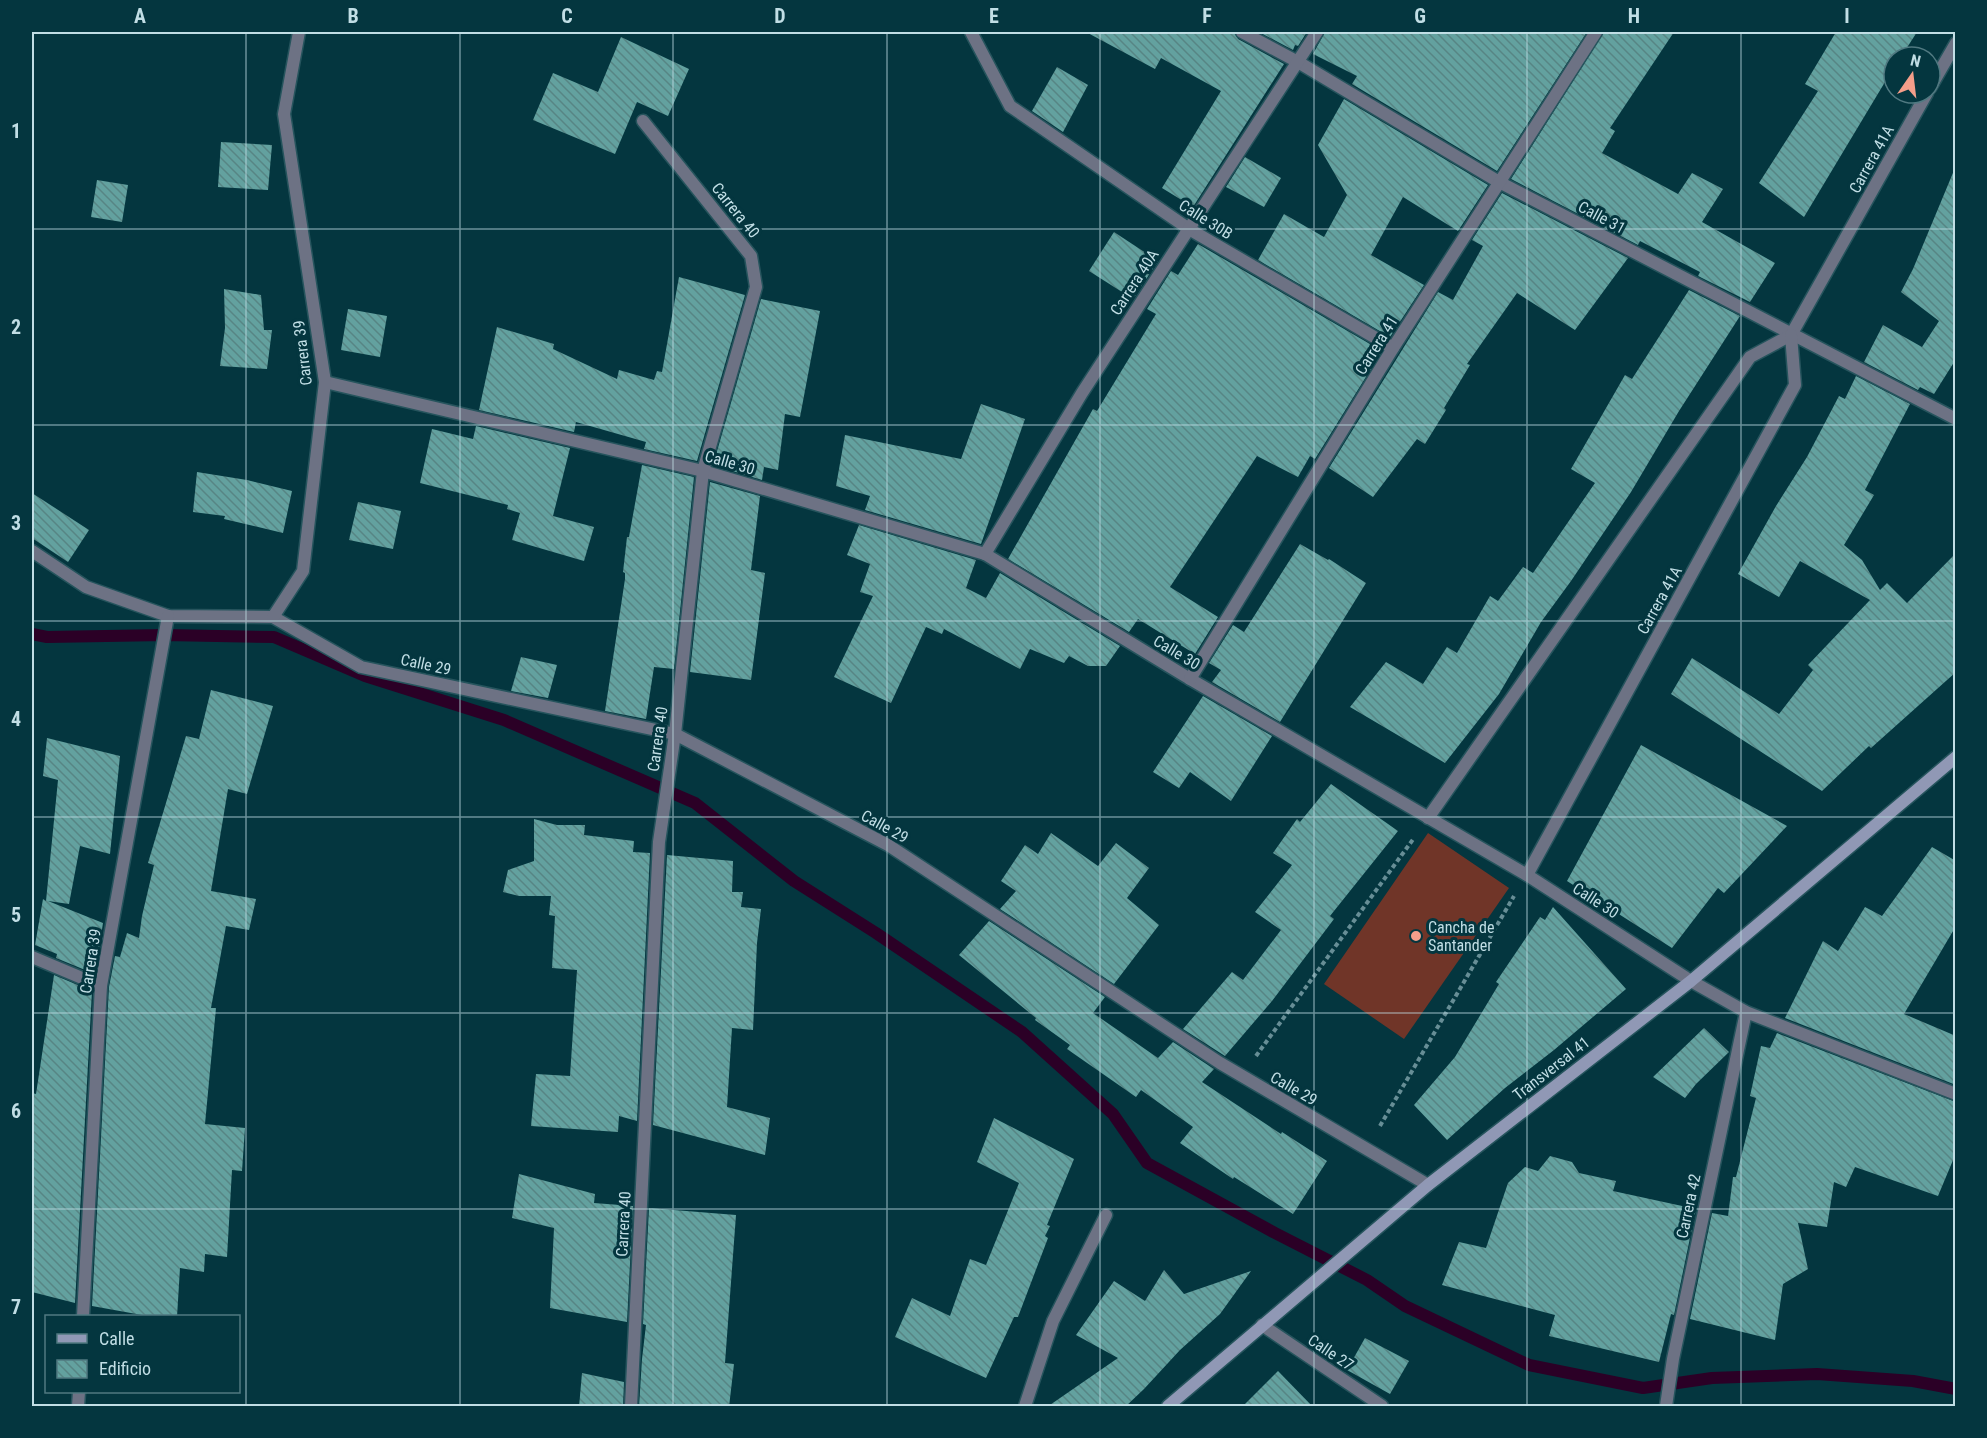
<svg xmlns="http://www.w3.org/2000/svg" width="1987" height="1438" viewBox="0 0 1987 1438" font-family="'Roboto Condensed',sans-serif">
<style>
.garden{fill:#703528}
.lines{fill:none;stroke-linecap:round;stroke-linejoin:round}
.stream{stroke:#2b0026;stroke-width:12}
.building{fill:url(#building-back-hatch)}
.lane-casing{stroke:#26545d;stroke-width:15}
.street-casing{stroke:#26545d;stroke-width:15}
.secondary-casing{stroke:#26545d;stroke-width:15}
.path{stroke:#678e96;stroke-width:4;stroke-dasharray:4.5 3;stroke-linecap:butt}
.lane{stroke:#6d7284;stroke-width:12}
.street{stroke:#6d7284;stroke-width:12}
.secondary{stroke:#9098b5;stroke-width:12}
.grid{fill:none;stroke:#c1dee5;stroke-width:1.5;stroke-opacity:0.55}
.poi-dot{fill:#f49e8a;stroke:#04363f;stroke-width:2}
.labels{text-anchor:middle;stroke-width:6;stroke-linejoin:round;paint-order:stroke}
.street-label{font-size:16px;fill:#c1dee5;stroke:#04363f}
.poi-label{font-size:16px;fill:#c1dee5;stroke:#04363f;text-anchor:start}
.neatline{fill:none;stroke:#c1dee5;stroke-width:2}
.grid-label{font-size:20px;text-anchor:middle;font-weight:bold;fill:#c1dee5}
</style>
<defs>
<pattern id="building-back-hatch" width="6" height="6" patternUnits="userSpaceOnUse" patternTransform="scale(1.5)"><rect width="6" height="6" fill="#63a19f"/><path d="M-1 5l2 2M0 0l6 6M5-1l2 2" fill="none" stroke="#578584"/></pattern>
</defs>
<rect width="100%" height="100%" fill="#04363f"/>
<polygon class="garden" points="1428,833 1509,888 1404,1039 1324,984"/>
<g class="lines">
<polyline class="stream" points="32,634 47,637 165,635 274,637 365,676 504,720 695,803 794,881 876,933 1022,1032 1113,1114 1147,1163 1275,1233 1367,1280 1405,1306 1529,1365 1643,1388 1712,1378 1817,1374 1913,1381 1956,1389"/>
</g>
<g class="building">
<polygon points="1086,32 1234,32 1238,39 1284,64 1193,207 1162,188 1221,91 1161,58 1155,69"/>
<polygon points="1259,32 1307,32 1298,46 1295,45 1293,50"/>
<polygon points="1325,32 1587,32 1497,171 1352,84 1357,76 1313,54"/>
<polygon points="1604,32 1674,32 1610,128 1615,131 1602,153 1678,194 1692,173 1723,189 1702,222 1775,263 1750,302 1698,276 1700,272 1640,241 1638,245 1511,179"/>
<polygon points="1836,32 1917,32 1901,57 1894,57 1894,67 1804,217 1759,183 1818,91 1805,84"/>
<polygon points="621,37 689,69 668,116 637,102 615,154 533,120 553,73 598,92"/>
<polygon points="1057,67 1088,85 1063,132 1032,111"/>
<polygon points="1344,99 1488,185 1458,231 1403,197 1371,255 1424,285 1390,337 1258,260 1284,214 1324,237 1347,195 1318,145"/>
<polygon points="221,142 272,145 268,190 218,187"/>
<polygon points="1245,157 1281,178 1264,207 1226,187"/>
<polygon points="1955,168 1956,359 1934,394 1920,387 1918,390 1864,362 1883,325 1922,347 1939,321 1901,292 1913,269"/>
<polygon points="97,180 128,185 122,222 91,217"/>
<polygon points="1502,193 1628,258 1575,330 1517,293 1467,364 1470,365 1444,408 1446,410 1425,444 1417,439 1373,497 1329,468 1438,292 1453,300 1483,246 1472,240"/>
<polygon points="1114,232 1158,261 1133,299 1089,271"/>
<polygon points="1198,244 1382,351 1315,459 1310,456 1298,477 1257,456 1170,587 1218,617 1195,654 1138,619 1129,632 1008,559 1093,409 1097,411 1156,314 1147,309 1171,271 1178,275"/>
<polygon points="679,277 745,295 697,461 644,449 646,442 576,422 574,432 479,410 497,327 554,344 553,349 617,379 619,370 654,380 657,371 662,372"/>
<polygon points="224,289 261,295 264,330 272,330 267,369 220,366 225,328"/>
<polygon points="1689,290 1740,316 1679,411 1631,492 1571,581 1541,622 1499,694 1445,763 1350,707 1386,662 1423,684 1447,647 1457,653 1490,596 1498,601 1523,567 1533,573 1595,483 1571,469 1625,375 1632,379"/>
<polygon points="761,299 820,311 800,417 785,414 778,470 764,467 762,480 713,465"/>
<polygon points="348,309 387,316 380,357 341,350"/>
<polygon points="1856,376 1910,404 1865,490 1874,495 1844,545 1862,560 1880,590 1887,583 1907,603 1956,553 1956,672 1871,748 1869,746 1822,791 1671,694 1692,658 1779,714 1813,670 1808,665 1870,600 1800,561 1779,597 1738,574 1776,506 1807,457 1839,396 1845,399"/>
<polygon points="981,404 1025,419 981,544 865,510 870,496 836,486 845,435 961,459"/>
<polygon points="476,426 570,448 553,516 594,527 584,561 512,540 520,513 507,509 508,505 420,483 432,429 473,439"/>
<polygon points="642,465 694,477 674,669 654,667 646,719 605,711 625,579 625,573 623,572 627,537 629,537"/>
<polygon points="197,472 247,480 292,491 283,533 224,519 225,516 193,512"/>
<polygon points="710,482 760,496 751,570 765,573 751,680 690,672"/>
<polygon points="32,493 89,530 68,562 32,538"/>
<polygon points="358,502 401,511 393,549 349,540"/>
<polygon points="859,525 976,560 966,588 986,598 1000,573 1120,646 1106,666 1088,666 1069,656 1064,663 1030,649 1020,669 944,629 942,634 926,627 891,703 834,677 873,596 860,592 870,564 847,555"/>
<polygon points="1300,544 1328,560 1329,559 1366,583 1280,722 1212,682 1221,670 1209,663 1233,625 1244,632"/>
<polygon points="521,657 557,665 548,698 511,691"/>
<polygon points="211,690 273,706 247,794 228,789 211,891 256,899 249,930 226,926 211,1008 216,1008 205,1124 245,1128 242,1171 232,1170 227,1257 205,1254 204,1272 180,1268 177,1317 153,1317 92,1306 109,987 115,956 120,957 127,933 139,938 142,916 154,865 148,863 186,736 199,739"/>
<polygon points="1203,696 1272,736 1231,801 1190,772 1179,788 1153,772"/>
<polygon points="47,738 120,756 110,854 80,846 69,904 48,901 103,923 95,974 56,958 57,954 35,945 43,899 46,901 58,780 43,776"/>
<polygon points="1641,745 1787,826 1724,893 1718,888 1672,948 1567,881"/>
<polygon points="1331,784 1398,831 1330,916 1334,919 1272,1001 1225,1056 1183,1029 1232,972 1243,980 1281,930 1255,912 1292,865 1273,853 1297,819 1300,822"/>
<polygon points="534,819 557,825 585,825 584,835 634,841 633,852 650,853 637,1121 619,1116 618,1132 531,1126 536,1074 570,1076 577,970 552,968 555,916 549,915 551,896 519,896 503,892 508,870 534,861"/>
<polygon points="1051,833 1098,866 1116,843 1149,868 1127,898 1159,925 1114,984 1000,909 1016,891 1001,881 1025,845 1038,854"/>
<polygon points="1932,847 1956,861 1956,926 1904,1014 1956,1036 1956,1085 1785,1018 1823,941 1838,951 1865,907 1882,916"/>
<polygon points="667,855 733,861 732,892 743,892 741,907 761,909 757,943 753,1030 732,1028 727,1107 770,1118 765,1155 653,1125"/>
<polygon points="1553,907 1626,989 1554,1050 1505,1088 1447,1140 1414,1105 1455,1057 1499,984 1496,982 1540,917 1545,920"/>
<polygon points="989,921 1105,997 1093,1013 1158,1058 1173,1042 1214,1069 1202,1082 1281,1134 1282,1132 1327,1161 1293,1214 1234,1177 1233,1179 1180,1143 1193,1127 1141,1090 1136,1097 1067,1049 1070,1045 1035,1020 1036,1018 959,955"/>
<polygon points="54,975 92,991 75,1303 32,1292 32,1093 36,1094"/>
<polygon points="1704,1028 1729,1052 1696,1084 1685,1098 1653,1077"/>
<polygon points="1777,1033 1956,1102 1956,1153 1938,1196 1855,1167 1846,1187 1834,1182 1827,1227 1798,1223 1808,1269 1783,1284 1775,1340 1690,1319 1712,1213 1728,1216 1733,1177 1736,1177 1756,1098 1750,1096 1761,1046 1770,1048"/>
<polygon points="994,1118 1074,1159 1047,1225 1050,1226 1045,1236 1048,1238 1018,1317 1014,1317 986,1378 895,1337 912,1298 950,1316 970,1259 986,1265 1019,1183 977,1162"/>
<polygon points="1550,1156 1572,1162 1579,1173 1616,1181 1613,1191 1696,1209 1674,1315 1671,1314 1659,1362 1549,1336 1555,1315 1442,1285 1459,1242 1486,1248 1508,1183 1525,1167 1538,1171"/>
<polygon points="519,1174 595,1194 594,1203 633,1206 627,1322 550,1308 554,1228 512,1218"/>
<polygon points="649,1208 736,1215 725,1363 734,1364 729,1407 639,1407 642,1359 646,1325 643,1324"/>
<polygon points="1164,1270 1184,1294 1251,1271 1220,1314 1180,1350 1144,1389 1125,1407 1047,1407 1118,1358 1076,1335 1114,1281 1145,1301"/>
<polygon points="1365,1338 1409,1361 1390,1394 1347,1370"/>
<polygon points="1278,1371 1313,1407 1242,1407"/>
<polygon points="582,1373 624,1382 623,1407 579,1407"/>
</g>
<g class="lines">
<g class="lane-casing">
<polyline id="lane" points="1025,1406 1053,1321 1106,1215"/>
</g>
<g class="street-casing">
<g id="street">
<polyline points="971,32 1010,106 1189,229 1393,348"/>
<polyline points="1242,32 1298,62 1499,182 1956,419"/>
<polyline points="1930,88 1956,43"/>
<polyline points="325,382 703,471 985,554 1190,679 1527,875 1691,981 1746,1012 1956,1094"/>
<polyline points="32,551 86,587 168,616 273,617 361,667 675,734 888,845 1220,1063 1428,1185"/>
<polyline points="985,554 1082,393 1317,32"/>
<polyline points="273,617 303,571 325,382 284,114 299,32"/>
<polyline points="1190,679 1393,348 1596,32"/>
<polyline points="1428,818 1750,357 1791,335 1927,93"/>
<polyline points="1527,875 1795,385 1791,335"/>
<polyline points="32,957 101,986"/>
<polyline points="83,1316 101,986 168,616"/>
<polyline points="1262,1325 1382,1406"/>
<polyline points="78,1406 79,1392"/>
<polyline points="631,1406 659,842 675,734 703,471 756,287 751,256 643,121"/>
<polyline points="1666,1406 1673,1359 1746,1012"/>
</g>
</g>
<g class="secondary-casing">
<polyline id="secondary" points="1168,1406 1428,1185 1691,981 1956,757"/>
</g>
<g class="path">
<polyline points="1256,1056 1414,838"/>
<polyline points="1380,1126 1514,896"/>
</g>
<use href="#lane" class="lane"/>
<use href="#street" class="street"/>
<use href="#secondary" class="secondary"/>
</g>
<path class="grid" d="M246,32V1406M460,32V1406M673,32V1406M887,32V1406M1100,32V1406M1314,32V1406M1527,32V1406M1741,32V1406M32,229H1956M32,425H1956M32,621H1956M32,817H1956M32,1013H1956M32,1209H1956"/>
<circle class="poi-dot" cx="1416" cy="936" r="6"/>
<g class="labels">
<g class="street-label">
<text transform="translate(1871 159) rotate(-61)" y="6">Carrera 41A</text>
<text transform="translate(736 210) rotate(51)" y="6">Carrera 40</text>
<text transform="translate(1602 217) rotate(28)" y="6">Calle 31</text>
<text transform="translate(1206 219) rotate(32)" y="6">Calle 30B</text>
<text transform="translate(1134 282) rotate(-57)" y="6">Carrera 40A</text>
<text transform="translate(1376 345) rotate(-58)" y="6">Carrera 41</text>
<text transform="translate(302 353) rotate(-97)" y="6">Carrera 39</text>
<text transform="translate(730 462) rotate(16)" y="6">Calle 30</text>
<text transform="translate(1659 600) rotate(-61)" y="6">Carrera 41A</text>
<text transform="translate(1177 652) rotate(31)" y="6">Calle 30</text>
<text transform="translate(426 664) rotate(12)" y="6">Calle 29</text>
<text transform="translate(657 739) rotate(-82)" y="6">Carrera 40</text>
<text transform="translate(885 826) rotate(29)" y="6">Calle 29</text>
<text transform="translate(1596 900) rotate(33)" y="6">Calle 30</text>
<text transform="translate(90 961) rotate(-81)" y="6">Carrera 39</text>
<text transform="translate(1551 1068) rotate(-38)" y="6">Transversal 41</text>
<text transform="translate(1294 1088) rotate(30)" y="6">Calle 29</text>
<text transform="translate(1688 1206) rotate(-78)" y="6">Carrera 42</text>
<text transform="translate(623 1224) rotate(-87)" y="6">Carrera 40</text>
<text transform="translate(1331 1352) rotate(34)" y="6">Calle 27</text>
</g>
<g class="poi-label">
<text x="1428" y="933">Cancha de<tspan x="1428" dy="18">Santander</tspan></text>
</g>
</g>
<rect width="1987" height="1438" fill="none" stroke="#04363f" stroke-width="66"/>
<rect x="45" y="1315" width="195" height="78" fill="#04363f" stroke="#507981" stroke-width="1.5"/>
<rect x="57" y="1334" width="30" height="9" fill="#9098b5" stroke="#507981" stroke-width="1.5"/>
<text x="99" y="1345" font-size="18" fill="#c1dee5">Calle</text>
<rect x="57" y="1360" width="30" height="18" fill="url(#building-back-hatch)" stroke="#507981" stroke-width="1.5"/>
<text x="99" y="1375" font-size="18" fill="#c1dee5">Edificio</text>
<g transform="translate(1912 75) rotate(14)"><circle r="28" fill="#04363f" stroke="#507981" stroke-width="1.5"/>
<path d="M0-4.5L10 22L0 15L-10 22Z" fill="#f49e8a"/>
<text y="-9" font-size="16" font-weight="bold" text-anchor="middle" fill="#c1dee5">N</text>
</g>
<rect x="33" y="33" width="1921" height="1372" class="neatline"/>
<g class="grid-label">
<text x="140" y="23">A</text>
<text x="353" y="23">B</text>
<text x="567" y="23">C</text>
<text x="780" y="23">D</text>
<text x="994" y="23">E</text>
<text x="1207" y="23">F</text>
<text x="1420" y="23">G</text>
<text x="1634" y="23">H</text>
<text x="1847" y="23">I</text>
<text x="16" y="138">1</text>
<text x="16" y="334">2</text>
<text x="16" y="530">3</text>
<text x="16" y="726">4</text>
<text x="16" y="922">5</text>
<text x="16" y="1118">6</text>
<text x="16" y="1314">7</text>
</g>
</svg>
